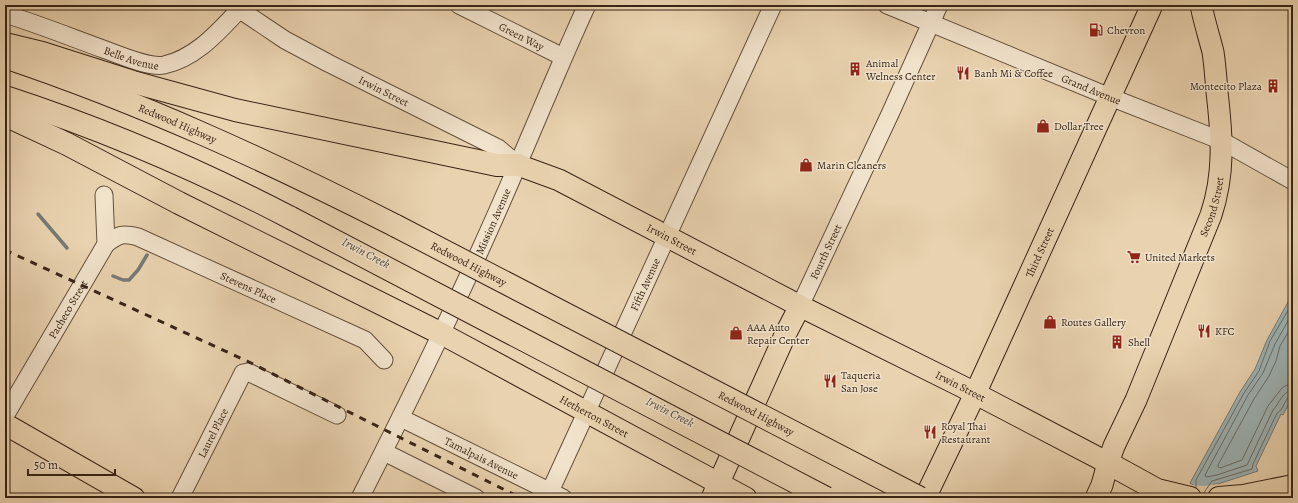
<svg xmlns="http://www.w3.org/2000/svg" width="1298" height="503" viewBox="0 0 1298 503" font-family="Alegreya,serif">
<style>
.water{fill:#9db4b7;stroke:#757a76}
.pier{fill:#e9d2af}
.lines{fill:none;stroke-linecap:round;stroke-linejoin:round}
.shore{stroke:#6a6c66;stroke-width:1}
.stream{stroke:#757a76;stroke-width:3.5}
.minor-casing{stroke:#64503c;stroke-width:19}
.major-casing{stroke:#382415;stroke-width:23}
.highway-casing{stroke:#382415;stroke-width:24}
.minor{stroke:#f1e2cb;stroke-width:17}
.major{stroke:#e9d2af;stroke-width:21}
.highway{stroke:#e9d2af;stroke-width:22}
.rail{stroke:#382415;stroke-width:3;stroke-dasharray:7 7;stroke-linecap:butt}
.highway-bridge-casing{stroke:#382415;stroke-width:24;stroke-linecap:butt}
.highway-bridge{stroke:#e9d2af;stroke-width:22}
.labels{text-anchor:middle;stroke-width:3;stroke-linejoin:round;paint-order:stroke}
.poi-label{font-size:11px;fill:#382415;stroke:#f1e2cb;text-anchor:start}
.street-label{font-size:11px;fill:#382415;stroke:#f1e2cb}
.water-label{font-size:12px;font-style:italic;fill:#51483e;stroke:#f1e2cb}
</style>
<rect width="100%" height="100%" fill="#e9d2af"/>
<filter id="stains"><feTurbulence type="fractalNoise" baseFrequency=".005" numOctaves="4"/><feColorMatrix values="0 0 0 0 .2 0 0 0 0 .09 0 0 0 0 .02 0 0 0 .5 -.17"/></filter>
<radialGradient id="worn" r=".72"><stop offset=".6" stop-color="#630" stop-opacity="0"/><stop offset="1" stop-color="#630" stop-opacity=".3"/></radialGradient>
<polygon class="water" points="1293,293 1293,396 1283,415 1281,414 1256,466 1258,471 1218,484 1214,484 1207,496 1191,491 1193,485 1190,483 1240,392 1255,369 1267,340"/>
<polygon class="pier" points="1218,484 1217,486 1215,486 1208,498 1185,498 1191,485 1205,486"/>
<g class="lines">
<g class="shore">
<path d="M1293,312L1275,344L1263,373L1248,395L1205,475L1206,477L1217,475L1247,465L1273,410C1280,403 1282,391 1293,390"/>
<polyline points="1293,324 1280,346 1276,361 1269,376 1254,399 1218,465 1218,467 1220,468 1242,460 1268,406 1282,388 1287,385 1293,384"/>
<polyline points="1196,488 1196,480 1244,393 1259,371 1270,341 1293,302"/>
<polyline points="1202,498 1203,494 1212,481 1252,469 1253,464 1277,413 1281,410 1288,397 1293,395"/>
</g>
<g class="stream">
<polyline points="38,214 67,248"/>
<polyline points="113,276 123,280 129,280 138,270 147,255"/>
</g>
<g class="minor-casing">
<g id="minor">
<path id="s1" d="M233,5L285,40L328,63L498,148L518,165"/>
<path id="s2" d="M459,5L563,57"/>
<path id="s3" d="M887,5L1110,97L1222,141L1293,181"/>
<path id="s4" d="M5,14C38,24 70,37 103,49C118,54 148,68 164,65C196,58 218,32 239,10L242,5"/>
<path id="s5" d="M106,244C119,234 123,233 138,237L365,340L384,360"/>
<path id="s6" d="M800,306L890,114L939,5"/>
<path id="s7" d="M5,416L106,244L104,195"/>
<path id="s8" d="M401,418L563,498"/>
<polyline points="384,452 476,498"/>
<path id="s9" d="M180,498L243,373L248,372L337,415"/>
<path id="s10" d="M360,498C416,388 470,277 518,164C541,111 563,57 587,5"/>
<path id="s11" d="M547,498L773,5"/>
</g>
</g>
<g class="major-casing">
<g id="major">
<path id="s12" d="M518,165L559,180L800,306L961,386L1108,463"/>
<path id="s13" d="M442,334L746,498"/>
<polyline points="5,424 134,498"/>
<polyline points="712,498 786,333 800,306"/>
<path id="s14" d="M925,498L975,394L1152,5"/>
<path id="s15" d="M1096,498L1102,485L1108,463L1114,446L1136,400L1211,215C1225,173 1222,135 1217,92C1216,79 1215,65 1213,52C1209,36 1204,21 1201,5"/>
</g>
</g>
<g class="highway-casing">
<g id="highway">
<polyline points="5,44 42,53 133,82 235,110 497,165 518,165"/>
<path id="s16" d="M5,57C142,103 268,161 396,226"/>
<path d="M5,97C103,129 199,170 291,218"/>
<polyline points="5,115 67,144 179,203 442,334"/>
<polyline points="1108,463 1157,490 1190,498"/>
<polyline points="1219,498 1243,496 1293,486"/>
</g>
</g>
<use href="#minor" class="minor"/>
<use href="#major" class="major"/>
<use href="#highway" class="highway"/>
<polyline class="rail" points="5,250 249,362 521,498"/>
<g class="highway-bridge-casing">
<g id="highway-bridge">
<polyline points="291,218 826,498"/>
<path id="s17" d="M396,226L920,498"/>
</g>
</g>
<use href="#highway-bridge" class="highway-bridge"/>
</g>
<defs>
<g id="fuel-bare" transform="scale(1.08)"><path d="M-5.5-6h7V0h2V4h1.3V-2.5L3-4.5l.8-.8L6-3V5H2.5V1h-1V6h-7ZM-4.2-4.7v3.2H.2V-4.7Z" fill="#8f2418" stroke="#f1e2cb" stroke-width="2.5" paint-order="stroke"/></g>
<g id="building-bare" transform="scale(1.08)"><path d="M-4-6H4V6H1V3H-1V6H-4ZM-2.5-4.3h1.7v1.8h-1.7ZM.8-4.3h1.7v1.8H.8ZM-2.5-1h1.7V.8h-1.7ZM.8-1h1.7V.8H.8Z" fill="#8f2418" stroke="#f1e2cb" stroke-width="2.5" paint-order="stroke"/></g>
<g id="restaurant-bare" transform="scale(1.08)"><path d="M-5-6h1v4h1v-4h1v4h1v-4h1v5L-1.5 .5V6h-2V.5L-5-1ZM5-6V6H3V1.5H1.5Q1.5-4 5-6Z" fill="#8f2418" stroke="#f1e2cb" stroke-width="2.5" paint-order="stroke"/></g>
<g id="shop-bare" transform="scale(1.08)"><path d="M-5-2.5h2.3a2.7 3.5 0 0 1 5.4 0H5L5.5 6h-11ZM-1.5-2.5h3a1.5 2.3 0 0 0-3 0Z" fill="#8f2418" stroke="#f1e2cb" stroke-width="2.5" paint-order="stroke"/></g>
<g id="supermarket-bare" transform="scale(1.08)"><path d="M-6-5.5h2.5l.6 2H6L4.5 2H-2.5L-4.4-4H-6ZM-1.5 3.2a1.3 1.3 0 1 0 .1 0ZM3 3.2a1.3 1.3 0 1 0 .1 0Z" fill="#8f2418" stroke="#f1e2cb" stroke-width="2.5" paint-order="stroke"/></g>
</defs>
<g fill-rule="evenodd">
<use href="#fuel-bare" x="1096" y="30"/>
<use href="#building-bare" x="855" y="69"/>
<use href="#restaurant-bare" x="963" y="73"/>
<use href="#building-bare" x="1273" y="86"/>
<use href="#shop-bare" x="1043" y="126"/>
<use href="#shop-bare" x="806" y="165"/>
<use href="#supermarket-bare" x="1134" y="257"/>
<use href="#shop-bare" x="1050" y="322"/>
<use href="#restaurant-bare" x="1204" y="331"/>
<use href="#shop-bare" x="736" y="333"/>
<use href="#building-bare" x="1117" y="342"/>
<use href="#restaurant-bare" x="830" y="381"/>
<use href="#restaurant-bare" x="930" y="432"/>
</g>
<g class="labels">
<g class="poi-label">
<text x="1107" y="34">Chevron</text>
<text x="866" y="67">Animal<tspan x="866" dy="13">Welness Center</tspan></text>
<text x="974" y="77">Banh Mi &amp; Coffee</text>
<text x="1262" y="90" text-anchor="end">Montecito Plaza</text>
<text x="1054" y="130">Dollar Tree</text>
<text x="817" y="169">Marin Cleaners</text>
<text x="1145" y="261">United Markets</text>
<text x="1061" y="326">Routes Gallery</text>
<text x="747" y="331">AAA Auto<tspan x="747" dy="13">Repair Center</tspan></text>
<text x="1215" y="335">KFC</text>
<text x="1128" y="346">Shell</text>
<text x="841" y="379">Taqueria<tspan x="841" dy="13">San Jose</tspan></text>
<text x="941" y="430">Royal Thai<tspan x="941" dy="13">Restaurant</tspan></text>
</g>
<g class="street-label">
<text dy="4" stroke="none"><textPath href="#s2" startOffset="70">Green Way</textPath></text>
<text dy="4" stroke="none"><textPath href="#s4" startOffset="134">Belle Avenue</textPath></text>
<text dy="4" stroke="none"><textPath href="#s3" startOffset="221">Grand Avenue</textPath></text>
<text dy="4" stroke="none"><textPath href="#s1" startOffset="174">Irwin Street</textPath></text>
<text dy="4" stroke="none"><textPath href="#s16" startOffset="185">Redwood Highway</textPath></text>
<text dy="4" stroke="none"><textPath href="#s15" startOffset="314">Second Street</textPath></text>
<text dy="4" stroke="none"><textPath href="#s10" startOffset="307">Mission Avenue</textPath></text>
<text dy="4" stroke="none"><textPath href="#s12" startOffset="171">Irwin Street</textPath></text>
<text dy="4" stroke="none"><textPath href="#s6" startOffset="60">Fourth Street</textPath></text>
<text dy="4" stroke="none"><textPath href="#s14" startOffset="271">Third Street</textPath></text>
<text dy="4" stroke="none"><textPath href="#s17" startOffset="82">Redwood Highway</textPath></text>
<text dy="4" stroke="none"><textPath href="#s11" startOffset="235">Fifth Avenue</textPath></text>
<text dy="4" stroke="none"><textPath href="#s5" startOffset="156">Stevens Place</textPath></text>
<text dy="4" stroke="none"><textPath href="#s7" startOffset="124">Pacheco Street</textPath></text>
<text dy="4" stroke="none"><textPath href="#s12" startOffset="495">Irwin Street</textPath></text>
<text dy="4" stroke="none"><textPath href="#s17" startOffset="406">Redwood Highway</textPath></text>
<text dy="4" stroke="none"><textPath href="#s13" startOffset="173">Hetherton Street</textPath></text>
<text dy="4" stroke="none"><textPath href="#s9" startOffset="73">Laurel Place</textPath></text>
<text dy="4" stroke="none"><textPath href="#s8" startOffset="90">Tamalpais Avenue</textPath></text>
</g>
<g class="water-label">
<text transform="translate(366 253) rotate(28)" y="4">Irwin Creek</text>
<text transform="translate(670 412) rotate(27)" y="4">Irwin Creek</text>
</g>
</g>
<rect width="1298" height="503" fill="none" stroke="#e9d2af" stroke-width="20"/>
<rect x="6" y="6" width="1286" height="491" fill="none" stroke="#382415" stroke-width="2"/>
<rect x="10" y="10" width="1278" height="483" fill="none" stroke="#382415"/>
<path d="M28 469v6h87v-6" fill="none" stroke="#382415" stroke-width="2"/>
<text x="34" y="469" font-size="12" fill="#382415" stroke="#f1e2cb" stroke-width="3" paint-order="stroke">50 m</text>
<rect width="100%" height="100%" filter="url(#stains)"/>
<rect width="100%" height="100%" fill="url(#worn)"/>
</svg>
